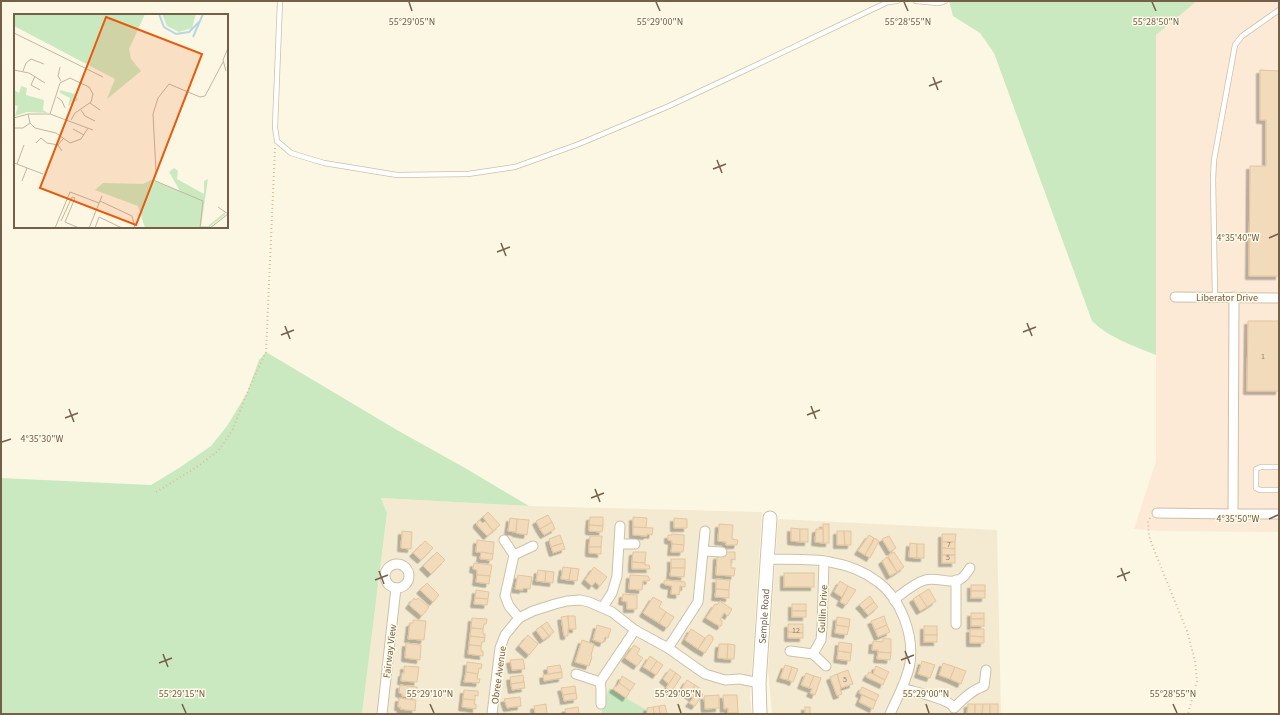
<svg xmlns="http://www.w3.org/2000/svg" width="1280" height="715" viewBox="0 0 1280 715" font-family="'Source Sans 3',sans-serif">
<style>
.residential{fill:#f4ead1}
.commercial{fill:#fce9d6}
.green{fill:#cae9c1}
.building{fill:#f1dbba;stroke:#e4c49b;filter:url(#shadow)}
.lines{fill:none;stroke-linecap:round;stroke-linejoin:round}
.lane-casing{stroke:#cdc0a9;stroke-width:6}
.street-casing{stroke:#cdc0a9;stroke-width:11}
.secondary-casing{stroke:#d0c1a7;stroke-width:15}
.path{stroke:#d6be9e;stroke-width:2;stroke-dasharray:1 3;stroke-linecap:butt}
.lane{stroke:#fff;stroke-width:4.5}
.street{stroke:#fff;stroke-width:9}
.secondary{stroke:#fff;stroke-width:13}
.ticks{fill:none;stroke:#746049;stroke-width:1.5}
.labels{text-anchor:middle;stroke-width:3;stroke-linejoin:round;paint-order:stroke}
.number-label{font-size:8px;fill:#937f65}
.street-label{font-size:10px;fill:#746049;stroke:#fffae9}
.inset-river{fill:none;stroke:#b7d6e5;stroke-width:2}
.inset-road{fill:none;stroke:#c2b6a0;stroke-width:1}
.view{fill:#e8590c;fill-opacity:0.15;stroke:#e8590c;stroke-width:2}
.inset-edge{fill:none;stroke:#746049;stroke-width:2}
.ticks-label{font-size:10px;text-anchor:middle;fill:#746049;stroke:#fffae9;stroke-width:3;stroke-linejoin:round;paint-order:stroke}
</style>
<defs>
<filter id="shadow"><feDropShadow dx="-3.5" dy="3.5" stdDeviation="0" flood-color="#0004"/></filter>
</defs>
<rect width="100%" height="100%" fill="#fcf7e3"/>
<g class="residential">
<polygon points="381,498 529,506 762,512 750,698 752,714 362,714 387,513"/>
<polygon points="778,519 997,530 1001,714 772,714 768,670"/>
</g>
<polygon class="commercial" points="1197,1 1279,1 1279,532 1161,531 1134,529 1156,461 1156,35"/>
<g class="green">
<path d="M949,1H1197L1156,35V355C1134,346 1109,338 1092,321L994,53L980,33L953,16Z"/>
<polygon points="266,352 397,430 465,468 529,506 381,498 387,513 362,714 1,714 1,478 151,485 179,468 211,446 227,426 247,393 259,360"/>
<polygon points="609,688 648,711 649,714 601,714"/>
</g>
<g class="building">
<polygon points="1260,70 1279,71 1279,276 1249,276 1250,166 1266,166 1266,120 1260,120"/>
<polygon points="1248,321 1279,321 1279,391 1247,391"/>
<polygon points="488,512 500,525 493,531 483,517"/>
<polygon points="548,515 552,522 540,529 536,521"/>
<polygon points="590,517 603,517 603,526 589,525"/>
<polygon points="633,517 647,518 646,528 633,527"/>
<polygon points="510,518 517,519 516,532 508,531"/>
<polygon points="674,518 687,519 687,528 674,528"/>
<polygon points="517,519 529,520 527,535 516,533"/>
<polygon points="479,520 483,523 485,521 493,531 487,536 477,525 477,522"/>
<polygon points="552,522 555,529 544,535 540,529"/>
<polygon points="719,524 733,525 732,539 738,540 737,545 726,545 726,542 718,541"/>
<rect x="823" y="524" width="6" height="19"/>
<polygon points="589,525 603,526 602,532 589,531"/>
<polygon points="633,527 653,528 652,535 647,534 647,536 633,535"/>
<polygon points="791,528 800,529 800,542 791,541"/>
<rect x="800" y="529" width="8" height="13"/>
<polygon points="816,529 823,529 823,543 815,542"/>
<polygon points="402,531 412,532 411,549 401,548"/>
<polygon points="837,531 844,531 845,545 837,545"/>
<polygon points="844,531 851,531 851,545 845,545"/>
<polygon points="672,534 684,535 684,545 672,544 672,541 668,540 668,535 672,535"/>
<polygon points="942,534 956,534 955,542 942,542"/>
<polygon points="560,535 563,543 551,547 549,539"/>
<polygon points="869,535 874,538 865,555 858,551"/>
<polygon points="590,536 602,536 601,547 589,547"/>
<polygon points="889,536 896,548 890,552 882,539"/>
<polygon points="875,538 879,541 870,558 865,555"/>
<polygon points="477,540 494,542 493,554 476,552"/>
<polygon points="425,541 433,548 421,560 413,553"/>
<polygon points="942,542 955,542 955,549 942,548"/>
<polygon points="563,543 565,549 553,553 551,547"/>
<polygon points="910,543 917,544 917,558 909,557"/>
<polygon points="672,544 684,545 683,552 671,552"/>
<rect x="917" y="544" width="7" height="14"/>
<polygon points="589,547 601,547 601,554 589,553"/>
<polygon points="942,548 955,549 955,555 942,555"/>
<polygon points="437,552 445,560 431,574 423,566"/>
<polygon points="481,552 493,554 492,560 480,559"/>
<polygon points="633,552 646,552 645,563 632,562"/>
<polygon points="725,552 735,552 735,560 731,559 731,568 735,568 734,576 716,575 717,556 724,556"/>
<polygon points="894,552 904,567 897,572 888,556"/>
<rect x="942" y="555" width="13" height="8"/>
<polygon points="887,557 897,572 890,576 882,561"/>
<rect x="671" y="559" width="14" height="9"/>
<polygon points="632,562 645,563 645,565 649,565 650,569 632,569"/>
<polygon points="474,563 492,565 490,576 477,575 477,570 473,569"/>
<polygon points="563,567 571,568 569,580 561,579"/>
<polygon points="594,567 607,577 600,586 595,582 592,586 585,580"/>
<polygon points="571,568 579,569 577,581 569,580"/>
<polygon points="671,568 685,568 684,577 670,576"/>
<polygon points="538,570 546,571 545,582 536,581"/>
<polygon points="546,571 554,572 553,583 545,582"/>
<rect x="784" y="573" width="30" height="14"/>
<polygon points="477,575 490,576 489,584 476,582"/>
<polygon points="518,575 532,577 530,589 523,588 523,590 515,589"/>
<polygon points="630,575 648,576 650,580 647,581 643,581 642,590 629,589"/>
<polygon points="716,579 730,580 729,590 716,589"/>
<polygon points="666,580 685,582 685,587 680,586 679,595 671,594 672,586 666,585 664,584 664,581"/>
<polygon points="840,581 848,586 842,597 834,592"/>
<polygon points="427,583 439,595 433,602 420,590"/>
<rect x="971" y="585" width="14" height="6"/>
<polygon points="848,586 856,590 846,605 840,602"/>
<polygon points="716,589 729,590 729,598 715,597"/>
<polygon points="929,589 936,601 927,607 919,595"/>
<polygon points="476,590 489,592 488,599 475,598"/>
<rect x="971" y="591" width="14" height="7"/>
<polygon points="623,594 637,595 637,609 627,609 627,602 622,601"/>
<polygon points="919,595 927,607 920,611 913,599"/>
<polygon points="870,596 874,602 864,610 859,605"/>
<polygon points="653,597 662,602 659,607 666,612 659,623 643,613"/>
<polygon points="414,598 416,600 418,598 429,607 422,616 409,605"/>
<polygon points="475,598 488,599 487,605 474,604"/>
<polygon points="720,601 732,609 728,616 724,613 720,620 722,621 722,624 721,626 719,626 706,618 715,604 717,605"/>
<polygon points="874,602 878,607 868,615 864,610"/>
<rect x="792" y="604" width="14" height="7"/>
<rect x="792" y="611" width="14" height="6"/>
<polygon points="666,612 674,617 667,628 659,623"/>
<rect x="971" y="613" width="13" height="6"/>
<polygon points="568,616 569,629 568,629 568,636 564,636 561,617"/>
<polygon points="568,616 575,616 576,629 569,629"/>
<polygon points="884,616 887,625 875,630 871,621"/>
<polygon points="837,617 850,619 849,627 836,625"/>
<polygon points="472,618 487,619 486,624 484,624 483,629 471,628"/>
<rect x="971" y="619" width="13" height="7"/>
<polygon points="413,620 426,621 424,640 408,639 410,623 413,623"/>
<polygon points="547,622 554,632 549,636 541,626"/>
<polygon points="788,624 803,624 803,633 788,632"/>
<polygon points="597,625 611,629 608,638 605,637 603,643 593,640"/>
<polygon points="836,625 849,627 847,635 835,633"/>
<polygon points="887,625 890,632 878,637 875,630"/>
<polygon points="541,626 549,636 543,640 536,630"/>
<rect x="924" y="626" width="13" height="9"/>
<polygon points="471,628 483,629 483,634 485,634 485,638 470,636"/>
<polygon points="691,629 705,638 698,649 685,640"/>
<polygon points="970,629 984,629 984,637 970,636"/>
<polygon points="788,632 803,633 803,638 788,638"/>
<polygon points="528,635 538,644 529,655 519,646"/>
<polygon points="708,635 710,635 713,637 713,640 705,653 698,649"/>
<rect x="924" y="635" width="13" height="7"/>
<polygon points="470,636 485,638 484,642 482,642 481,646 469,645"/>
<polygon points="970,636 984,637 984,643 970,643"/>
<polygon points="883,638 891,639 891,653 878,652 878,650 872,650 873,641 883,642"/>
<polygon points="582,640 594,644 591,656 592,657 589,666 575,662"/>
<polygon points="839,642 852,644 851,653 838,651"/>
<polygon points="406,643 421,645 420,660 405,658"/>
<polygon points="719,644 728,644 727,659 718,658"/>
<polygon points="728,644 735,645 734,659 727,659"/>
<polygon points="469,645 481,646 481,651 483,651 483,656 468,654"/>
<polygon points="634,645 640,649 637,654 643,658 637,666 625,658"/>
<polygon points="838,651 851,653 850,661 837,659"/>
<polygon points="878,652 891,653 890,660 877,659"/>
<polygon points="650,656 657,661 650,671 643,667"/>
<polygon points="523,659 525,669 512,670 510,660"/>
<polygon points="657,661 663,665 656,675 650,671"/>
<polygon points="922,661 935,665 930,678 918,674"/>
<polygon points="467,662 482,664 481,669 479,668 478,674 466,672"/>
<polygon points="943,663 955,667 950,679 939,675"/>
<polygon points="560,665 562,672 548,674 547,667"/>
<polygon points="785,665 792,667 788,680 780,678"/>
<polygon points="404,666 419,667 417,682 401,681 402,673 404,673"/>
<polygon points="876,666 889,672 885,680 873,674"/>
<polygon points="792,667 798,669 793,682 788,680"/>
<polygon points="955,667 966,671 961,684 950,679"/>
<polygon points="670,669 676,673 669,684 663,679"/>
<polygon points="848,670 853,684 841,688 837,674"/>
<polygon points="466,672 478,674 477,679 480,679 479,683 464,682"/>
<polygon points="562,672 562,678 544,681 543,675"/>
<polygon points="869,672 885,680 883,685 866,677"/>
<polygon points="676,673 681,677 671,692 666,688"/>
<polygon points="806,673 814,676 809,688 801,685"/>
<polygon points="837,674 841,688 840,689 842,694 837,696 830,677"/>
<polygon points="523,675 524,682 511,684 510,677"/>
<polygon points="622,676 635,684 630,691 619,683"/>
<polygon points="814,676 821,678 815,695 810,693 812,689 809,688"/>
<polygon points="687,680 695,685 689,695 681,690"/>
<polygon points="524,682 525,688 512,690 511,684"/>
<polygon points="619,683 630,691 626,698 613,689 615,686 616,687"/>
<polygon points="400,685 417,687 416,698 402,696 402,694 399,693"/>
<polygon points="695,685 701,689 699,692 703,694 695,706 689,703 693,698 689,695"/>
<polygon points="575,686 576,693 563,695 561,688"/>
<polygon points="862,687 879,695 876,701 859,693"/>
<polygon points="464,690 478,691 478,696 475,695 475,700 463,699"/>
<polygon points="576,693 577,699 564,701 563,695"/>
<polygon points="719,695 719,708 705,709 704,696"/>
<polygon points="723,695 737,695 738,713 728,713 728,708 724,709"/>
<polygon points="862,695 876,701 873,709 859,702"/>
<polygon points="520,697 521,706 507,708 504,699"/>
<polygon points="399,698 416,700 415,711 400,709 401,707 398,707"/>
<polygon points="463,699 475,700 474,704 476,704 476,709 462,707"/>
<polygon points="546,704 547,714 535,714 534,706"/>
<polygon points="968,704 975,704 975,714 967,714"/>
<polygon points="975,704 983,704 982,714 975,714"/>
<polygon points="983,704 990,704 990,714 982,714"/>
<rect x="990" y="704" width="8" height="10"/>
<polygon points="665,705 667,714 660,714 659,706"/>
<polygon points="659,706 660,714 654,714 653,707"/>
<polygon points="578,707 579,714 566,714 565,709"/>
<polygon points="653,707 654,714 647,714 647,708"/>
<rect x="805" y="707" width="5" height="7"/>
</g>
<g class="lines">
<g class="lane-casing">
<g id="lane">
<polyline points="280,1 275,127 277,141 291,153 324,163 397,175 468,174 515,167 579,144 669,106 752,67 873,9 888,2 897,1"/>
<polyline points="916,1 938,3 945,1"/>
<polyline points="1215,297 1213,179 1214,160 1235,45 1242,36 1279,10"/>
<polyline points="1279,467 1261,467 1256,469 1256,488 1260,490 1279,490"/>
</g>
</g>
<g class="street-casing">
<g id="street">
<polyline points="1175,297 1279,298"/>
<polyline points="1234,297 1233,514 1279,514"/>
<polyline points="1157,513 1233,514"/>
<polyline points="504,540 514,555 533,546"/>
<polyline points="619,544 635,544"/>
<polyline points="704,551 722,552"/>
<polyline points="514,555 505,596 509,606 519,618"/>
<path d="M767,559C786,560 811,558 830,562C847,565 864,571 878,582C901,599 914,635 910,663C907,681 897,698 890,714"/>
<circle cx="397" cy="576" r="12"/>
<polyline points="956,580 956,624"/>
<path d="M894,600C903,593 914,583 925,580C937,576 952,586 962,578C965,576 968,571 970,568"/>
<polyline points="603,607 612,593 617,576 620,526"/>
<polyline points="668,648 698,602 705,531"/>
<polyline points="790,651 813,654 826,666"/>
<polyline points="813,654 821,640 822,628 824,561"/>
<polyline points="576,674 600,682 601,689 601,704"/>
<polyline points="600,682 635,630"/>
<path d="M902,688C913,692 949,698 954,708C963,699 972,690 984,686L986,670"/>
<polyline points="382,714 396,588"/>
<polyline points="492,714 500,648 505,635 519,618 533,611 555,604 567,601 580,600 589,602 612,612 635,630 668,648 705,674 725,680 740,679 759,683"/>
</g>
</g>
<g class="secondary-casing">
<g id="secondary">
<path id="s1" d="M760,714L759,683L770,518"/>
</g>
</g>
<g class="path">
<polyline points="156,492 197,467 218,451 233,429 247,393 266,352 275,148"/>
<polyline points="1150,518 1148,522 1149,536 1156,555 1187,631 1195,661 1197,681 1188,714"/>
</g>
<use href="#lane" class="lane"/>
<use href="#street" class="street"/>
<use href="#secondary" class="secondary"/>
</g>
<path class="ticks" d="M409,2L412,11M656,2L660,11M904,2L908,11M1152,2L1156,11M933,77L938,90M929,86L942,81M717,160L722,173M713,169L726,164M1269,238L1278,234M501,243L506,256M497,252L510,247M1027,323L1032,336M285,326L290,339M1023,332L1036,327M281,335L294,330M811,406L816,419M69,409L74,422M807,415L820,410M65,418L78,413M2,442L11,439M595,489L600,502M591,498L604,493M1269,519L1278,515M1121,568L1126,581M379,571L384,584M1117,577L1130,572M375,580L388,575M905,651L910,664M163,654L168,667M901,660L914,655M159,663L172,658M182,704L186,713M430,704L434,713M678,704L681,713M926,704L929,713M1173,704L1177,713"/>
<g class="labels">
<g class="number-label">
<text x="1263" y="359">1</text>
<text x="949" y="547">7</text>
<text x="948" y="560">5</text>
<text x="796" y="633">12</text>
<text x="845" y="682">5</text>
</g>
<g class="street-label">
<text x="1227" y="301">Liberator Drive</text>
<text transform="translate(822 609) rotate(-87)" y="4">Gullin Drive</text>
<text dy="4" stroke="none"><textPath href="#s1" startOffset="98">Semple Road</textPath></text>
<text transform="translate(389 651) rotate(-83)" y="4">Fairway View</text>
<text transform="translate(498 675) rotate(-82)" y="4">Obree Avenue</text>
</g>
</g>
<g transform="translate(14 14)">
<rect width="214" height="214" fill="#fcf7e3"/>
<path d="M0,0H131L115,35L117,45L127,57L93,85L101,65L0,12ZM148,0H182L178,14L165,18L153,12ZM7,72L13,74L12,81L30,86L29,96L34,99L13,98L1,102L4,92L0,91V76L5,79ZM46,76L61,80L64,86L54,92L56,84L46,79ZM160,154L164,157L163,165L190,180V167L194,165L187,212H194L211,198V201L194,214H131L124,192L81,176L89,169L129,170L137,166L166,177L155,158Z" fill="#cae9c1"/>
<path class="inset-river" d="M145,0L150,13L162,20L175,18L186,7M179,23L189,0"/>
<path class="inset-road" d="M0,19L89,63M46,53L44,62L47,67M0,56L15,59L31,69M9,57L12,49L17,45L30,50M212,57L209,46L214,34M21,62L17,71L26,76M43,83L48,87L51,94M76,89L86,96M67,96L71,102L81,107M14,100L16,109L21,114L42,119L56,129L67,125L74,114M36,100L46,69L56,64L75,73L79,80L77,88L61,99L57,106M0,104L14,100H36L79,116M0,114H9L16,109M59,115L70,121M22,129L27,124L33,129L44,131M48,137L44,131L49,125M0,149L29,160M3,150L10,131M8,167L13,154M86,187L118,202L121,214M204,193L214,200M47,207L58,183L61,184L51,208M51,208L65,214M41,214L56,178L85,189M75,214L88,182M81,214L85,203L108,214M186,214L189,187L139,166L142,158L139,100L144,84L155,70L186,83L191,82L209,48M196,214L214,200"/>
<path class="view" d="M92,3L188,40L122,211L26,174Z"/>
<rect width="214" height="214" class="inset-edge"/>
</g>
<g class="ticks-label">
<text x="1156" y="25">55°28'50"N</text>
<text x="412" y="25">55°29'05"N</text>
<text x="660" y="25">55°29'00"N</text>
<text x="908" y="25">55°28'55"N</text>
<text x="1238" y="241">4°35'40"W</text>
<text x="42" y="442">4°35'30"W</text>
<text x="1238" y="522">4°35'50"W</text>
<text x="182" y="697">55°29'15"N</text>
<text x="430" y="697">55°29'10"N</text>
<text x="678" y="697">55°29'05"N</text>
<text x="926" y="697">55°29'00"N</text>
<text x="1173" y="697">55°28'55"N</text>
</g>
<rect width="1280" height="715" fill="none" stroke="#746049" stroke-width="4"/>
</svg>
